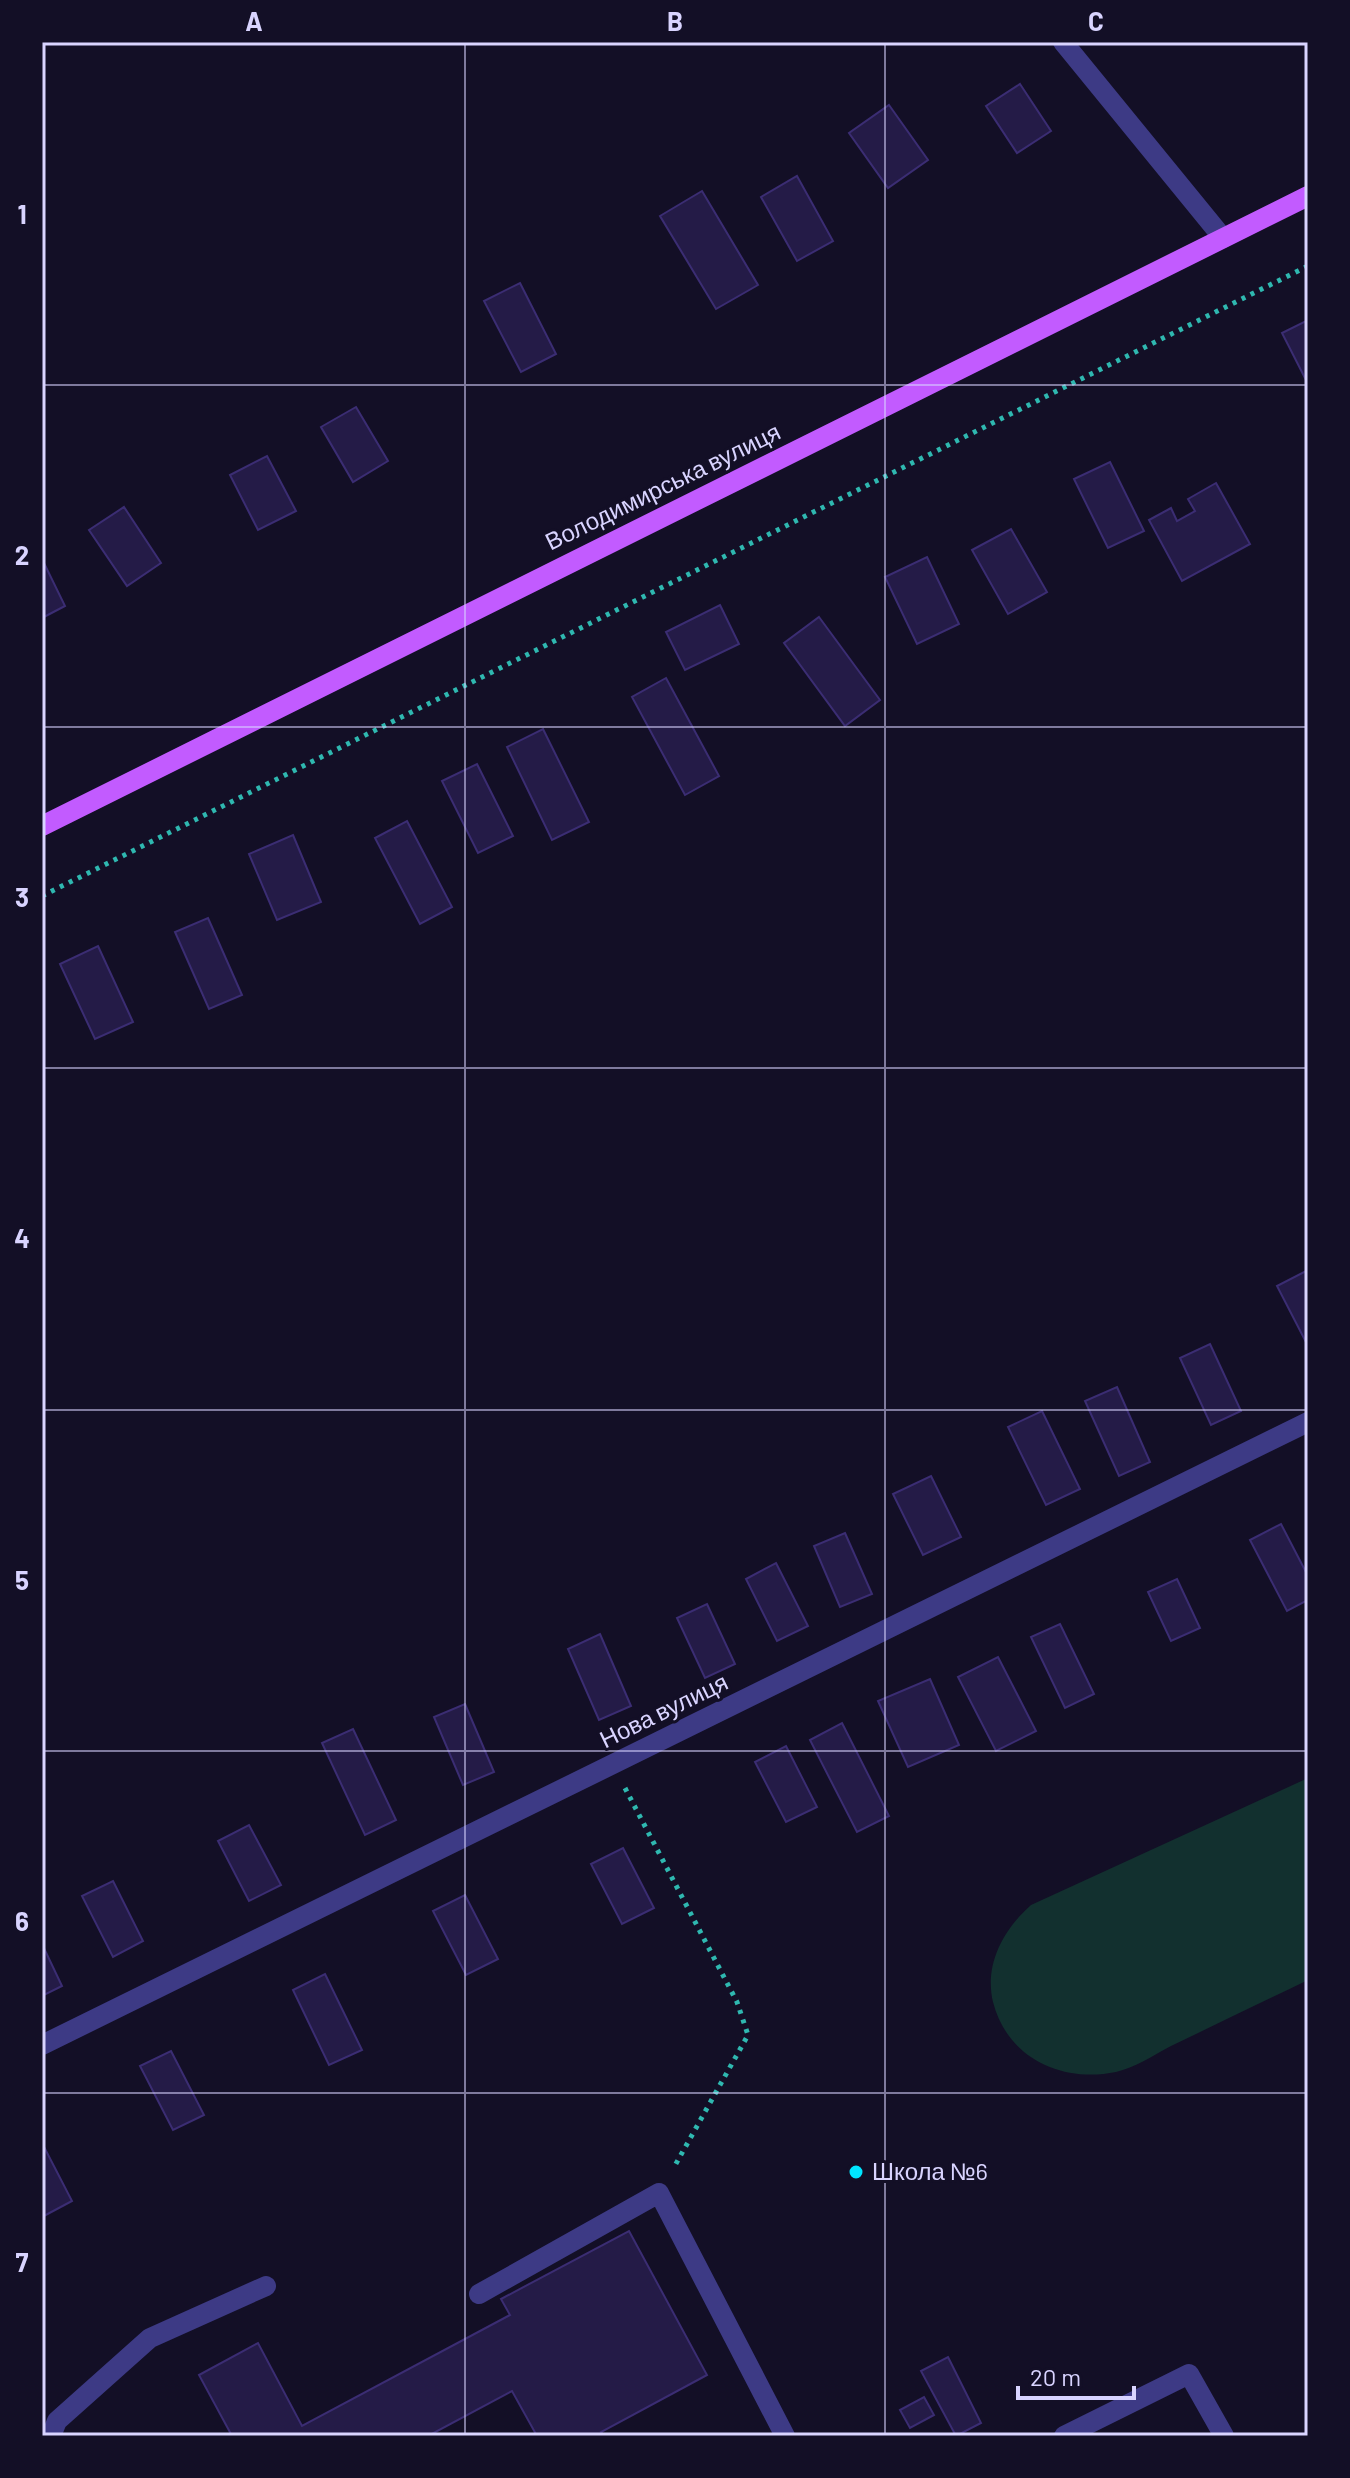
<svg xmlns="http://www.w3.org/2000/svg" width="1350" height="2478" viewBox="0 0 1350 2478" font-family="Barlow,sans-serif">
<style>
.green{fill:#12302f}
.building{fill:#241b47;stroke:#3b2d73;stroke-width:2}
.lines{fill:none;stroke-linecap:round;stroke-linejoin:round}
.path{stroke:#2fb8b0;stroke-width:5;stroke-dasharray:4 6;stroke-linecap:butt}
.minor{stroke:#3d3a85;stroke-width:20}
.major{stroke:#c25bff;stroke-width:20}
.grid{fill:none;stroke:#d9d4ff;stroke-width:2;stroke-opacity:0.55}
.poi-dot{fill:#00e5ff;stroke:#130f26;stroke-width:3}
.labels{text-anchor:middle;stroke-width:6;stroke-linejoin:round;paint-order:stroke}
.street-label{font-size:24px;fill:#d9d4ff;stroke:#130f26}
.poi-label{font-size:24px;fill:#d9d4ff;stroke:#130f26;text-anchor:start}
.neatline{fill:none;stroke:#d9d4ff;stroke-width:3}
.grid-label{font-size:26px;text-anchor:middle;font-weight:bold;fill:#d9d4ff}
</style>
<rect width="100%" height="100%" fill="#130f26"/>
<path class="green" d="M1308,1778V1980C1262,2002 1217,2024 1171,2046C1154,2055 1134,2068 1116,2072C1062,2083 1007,2058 993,2002C984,1964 1004,1929 1031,1905Z"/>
<g class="building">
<polygon points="1020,84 1051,131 1017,153 986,106"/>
<polygon points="889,105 928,160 888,188 849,133"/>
<polygon points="797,176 833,241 797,261 761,197"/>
<polygon points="702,191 758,285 716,309 660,216"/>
<polygon points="520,283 556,354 521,372 484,301"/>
<polygon points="1308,320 1308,384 1282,333"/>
<polygon points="356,407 388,461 353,482 321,427"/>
<polygon points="267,456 296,511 258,530 230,475"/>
<polygon points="1110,462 1144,531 1108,548 1074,479"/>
<polygon points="1216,483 1250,544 1182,581 1149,520 1171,508 1177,521 1195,511 1188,499"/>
<polygon points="124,507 161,563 127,586 89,530"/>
<polygon points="1011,529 1047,592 1008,614 972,550"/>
<polygon points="927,557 959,624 917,644 885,577"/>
<polygon points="43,561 65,606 42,618 42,562"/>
<polygon points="720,605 739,644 685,670 666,632"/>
<polygon points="819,617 880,700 845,726 784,643"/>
<polygon points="666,678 719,776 685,795 632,697"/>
<polygon points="543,729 589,822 552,840 507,747"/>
<polygon points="477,764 513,836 478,853 442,781"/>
<polygon points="407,821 452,907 420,924 375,838"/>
<polygon points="293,835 321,902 277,920 249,854"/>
<polygon points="208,918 242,995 209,1009 175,932"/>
<polygon points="98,946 133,1022 95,1039 60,964"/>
<polygon points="1308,1270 1308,1346 1277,1286"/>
<polygon points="1210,1344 1241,1411 1211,1425 1180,1358"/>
<polygon points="1117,1387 1150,1462 1119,1476 1085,1401"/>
<polygon points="1042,1411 1080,1489 1046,1505 1008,1427"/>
<polygon points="931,1476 961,1537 923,1555 893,1494"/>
<polygon points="1281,1524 1308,1576 1308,1600 1287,1611 1250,1540"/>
<polygon points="845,1533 872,1594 840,1607 814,1546"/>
<polygon points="776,1563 808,1626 777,1641 746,1579"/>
<polygon points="1177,1579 1200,1628 1171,1641 1148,1592"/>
<polygon points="707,1604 735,1664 705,1678 677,1618"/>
<polygon points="1060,1624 1094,1694 1065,1708 1031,1637"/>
<polygon points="600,1634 631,1706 599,1720 568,1649"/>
<polygon points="998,1657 1036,1731 996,1751 958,1677"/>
<polygon points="930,1679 959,1745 908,1767 878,1701"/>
<polygon points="465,1704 494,1772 463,1785 434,1717"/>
<polygon points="842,1723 889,1816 857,1832 810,1740"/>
<polygon points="353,1729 396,1820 365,1835 322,1743"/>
<polygon points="786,1746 817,1807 786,1822 755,1762"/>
<polygon points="249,1825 281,1885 249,1901 218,1841"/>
<polygon points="623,1848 654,1908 622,1924 591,1864"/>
<polygon points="113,1881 143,1941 113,1957 82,1896"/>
<polygon points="465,1895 498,1959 466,1975 433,1911"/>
<polygon points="42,1944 62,1986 42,1996"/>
<polygon points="325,1974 362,2050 329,2065 293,1990"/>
<polygon points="171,2051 204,2115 173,2130 140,2066"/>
<polygon points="42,2143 72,2201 42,2217"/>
<polygon points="629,2231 707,2375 601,2432 604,2436 537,2436 512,2391 428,2436 232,2436 199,2375 258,2343 302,2426 510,2315 501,2299"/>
<polygon points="948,2357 981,2423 956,2436 921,2371"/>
<polygon points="924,2397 934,2415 910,2428 900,2410"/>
</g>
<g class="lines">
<g class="path">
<polyline points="42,896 1308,266"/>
<polyline points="625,1788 737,2002 748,2035 673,2169"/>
</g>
<g class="minor">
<polyline points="1063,42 1223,238"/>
<polyline points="42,2045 1308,1422"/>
<polyline points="479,2294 659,2193 785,2436"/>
<polyline points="51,2436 57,2421 150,2338 266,2286"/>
<polyline points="1064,2436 1189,2374 1224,2436"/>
</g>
<polyline class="major" points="42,826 1308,196"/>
</g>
<path class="grid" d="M465,42V2436M885,42V2436M42,385H1308M42,727H1308M42,1068H1308M42,1410H1308M42,1751H1308M42,2093H1308"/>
<circle class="poi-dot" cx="856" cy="2172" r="8"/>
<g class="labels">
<g class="street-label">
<text transform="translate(663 487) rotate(-26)" y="8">Володимирська вулиця</text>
<text transform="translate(664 1711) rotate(-26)" y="8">Нова вулиця</text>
</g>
<g class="poi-label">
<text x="872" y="2180">Школа №6</text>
</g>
</g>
<rect width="1350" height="2478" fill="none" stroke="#130f26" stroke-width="88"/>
<path d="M1018 2386v12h116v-12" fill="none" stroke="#d9d4ff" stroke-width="4"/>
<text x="1030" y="2386" font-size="24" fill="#d9d4ff" stroke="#130f26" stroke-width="6" paint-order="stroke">20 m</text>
<rect x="44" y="44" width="1262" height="2390" class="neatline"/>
<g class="grid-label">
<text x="254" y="31">A</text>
<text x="675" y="31">B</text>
<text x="1096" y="31">C</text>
<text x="22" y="224">1</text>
<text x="22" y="565">2</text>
<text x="22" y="907">3</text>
<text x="22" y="1248">4</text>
<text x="22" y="1590">5</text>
<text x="22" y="1931">6</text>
<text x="22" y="2272">7</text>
</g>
</svg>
